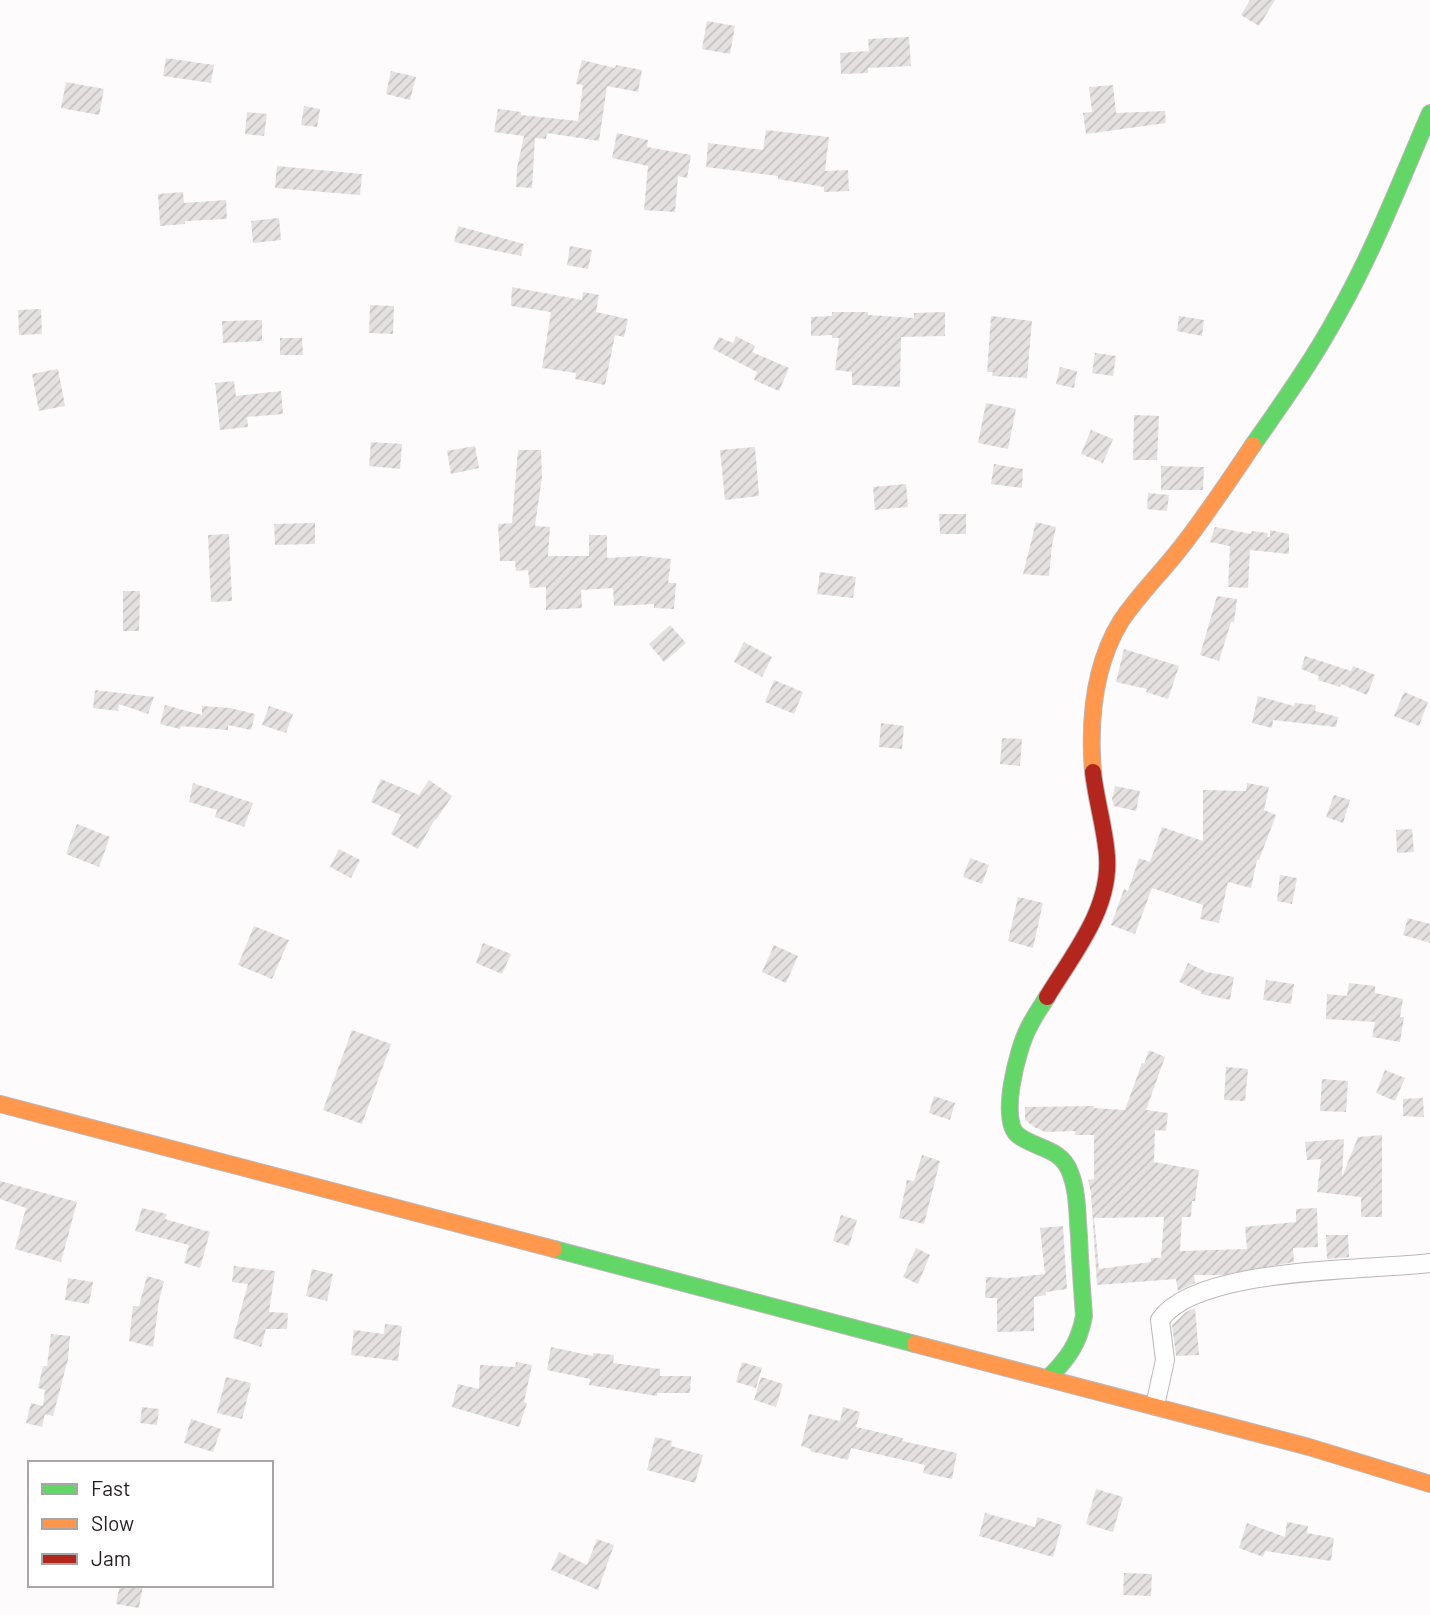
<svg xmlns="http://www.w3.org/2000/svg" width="1430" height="1615" viewBox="0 0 1430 1615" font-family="Barlow,sans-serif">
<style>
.building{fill:url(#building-hatch);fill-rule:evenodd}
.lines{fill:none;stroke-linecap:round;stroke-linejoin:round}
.street-casing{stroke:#bcb7b8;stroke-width:20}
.fast-casing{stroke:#bcb7b8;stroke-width:18}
.slow-casing{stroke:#bcb7b8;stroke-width:18}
.jam-casing{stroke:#bcb7b8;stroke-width:18}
.street{stroke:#fffeff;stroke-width:18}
.fast{stroke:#63d668;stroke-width:16}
.slow{stroke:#ff974d;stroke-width:16}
.jam{stroke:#b3261e;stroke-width:16}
</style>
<defs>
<pattern id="building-hatch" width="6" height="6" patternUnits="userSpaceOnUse" patternTransform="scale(1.75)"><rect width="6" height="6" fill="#e6e1e1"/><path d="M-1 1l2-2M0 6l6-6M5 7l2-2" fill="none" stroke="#c5c1c1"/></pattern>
</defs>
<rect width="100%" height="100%" fill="#fefbfc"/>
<g class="building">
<polygon points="1250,0 1275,0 1259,26 1241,15"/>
<polygon points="707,21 735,26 730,54 702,49"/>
<polygon points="909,37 911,66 868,68 868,73 841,74 840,53 869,51 868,39"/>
<polygon points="166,58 214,65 211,83 163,76"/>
<polygon points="582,60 615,68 616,65 642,70 638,92 607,86 599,141 547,133 546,139 535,138 532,188 516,187 517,168 524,136 494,132 498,109 521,112 521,115 578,121 583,85 576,84"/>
<polygon points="391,71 416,77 410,100 386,94"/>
<polygon points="66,82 104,89 99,115 61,108"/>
<polygon points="1113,85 1116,113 1165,111 1166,123 1086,134 1083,113 1092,112 1089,87"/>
<polygon points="304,106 320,109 317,127 301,125"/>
<polygon points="247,112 267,114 264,136 245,134"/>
<polygon points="766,130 829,137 825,171 848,170 849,191 824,192 824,187 778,179 778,176 706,167 708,143 763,150"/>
<polygon points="617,133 648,140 647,147 691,155 687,178 678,176 675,212 644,210 648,166 612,158"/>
<polygon points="277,166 362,174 360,195 275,188"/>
<polygon points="183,192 184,203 226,200 227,219 185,221 185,224 160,226 158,194"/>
<polygon points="279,218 281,240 253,243 251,221"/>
<polygon points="458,226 524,244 521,256 454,242"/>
<polygon points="570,246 592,250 588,269 567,265"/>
<polygon points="512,287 582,300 583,292 599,295 596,312 628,319 624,337 615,335 605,385 575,379 576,373 542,368 551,312 511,306"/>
<polygon points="370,305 394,306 393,334 369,333"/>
<polygon points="41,309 42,334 19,335 18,310"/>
<polygon points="832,312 868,312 868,315 914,318 914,313 945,312 945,336 901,337 900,387 852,385 852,372 835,370 839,338 832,338 832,335 811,336 811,317 832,316"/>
<polygon points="991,316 1032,321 1027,378 992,376 993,372 987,372"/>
<polygon points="1179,316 1204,320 1202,336 1177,331"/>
<polygon points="262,320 262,341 223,343 222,321"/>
<polygon points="736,336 755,346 752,352 789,368 779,391 754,380 757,372 713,349 719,337 733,343"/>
<polygon points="280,338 302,338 303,355 280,355"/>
<polygon points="1095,353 1116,356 1113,376 1092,373"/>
<polygon points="1060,367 1077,371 1074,388 1056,384"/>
<polygon points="58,369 65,406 39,411 32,374"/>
<polygon points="234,381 236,396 281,391 283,414 247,417 248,427 220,430 215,383"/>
<polygon points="986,403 1016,409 1008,449 978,443"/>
<polygon points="1134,415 1159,416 1157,460 1133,460"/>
<polygon points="1091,430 1113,439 1103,463 1081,454"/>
<polygon points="371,442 402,444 400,469 369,466"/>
<polygon points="475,446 479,468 451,474 447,451"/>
<polygon points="755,447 759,496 725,500 720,450"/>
<polygon points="518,450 541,450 542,477 535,526 550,527 548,556 589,556 589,535 607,535 607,558 642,556 671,559 668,583 676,583 674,609 654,608 654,604 614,606 613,588 581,590 582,608 546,610 546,587 530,588 528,570 516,571 515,561 500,561 498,524 512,523"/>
<polygon points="994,464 1023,469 1022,488 991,484"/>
<polygon points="1161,466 1204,467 1203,490 1161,490"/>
<polygon points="906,484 908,507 875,510 873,487"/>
<polygon points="1148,493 1169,495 1167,511 1147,509"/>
<polygon points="939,514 966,514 966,534 940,534"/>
<polygon points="1036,522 1056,527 1052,545 1049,576 1023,574"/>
<polygon points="315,523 315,544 275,545 274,524"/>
<polygon points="1215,527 1251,534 1252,531 1268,533 1267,537 1270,537 1270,530 1289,534 1289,552 1288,554 1250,550 1248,588 1228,587 1230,546 1210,542"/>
<polygon points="229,534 232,601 211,602 208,535"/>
<polygon points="820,572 856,577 853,598 817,594"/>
<polygon points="123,591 140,591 139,631 123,631"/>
<polygon points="1217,596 1237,599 1234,622 1231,622 1219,661 1200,655"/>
<polygon points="670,625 686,643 664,662 649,644"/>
<polygon points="744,642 772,657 762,677 734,662"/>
<polygon points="1124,649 1179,666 1168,699 1146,692 1147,689 1116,682"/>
<polygon points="1305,656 1351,671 1353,666 1375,675 1367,695 1341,684 1340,687 1318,680 1319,676 1301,669"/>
<polygon points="774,680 803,692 794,714 765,702"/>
<polygon points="95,690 120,693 154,697 148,714 119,704 118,711 93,708"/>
<polygon points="1404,692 1428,702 1419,726 1394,716"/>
<polygon points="1258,696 1294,706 1295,703 1316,705 1315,711 1338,717 1336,727 1273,720 1272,728 1252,723"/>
<polygon points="165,705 202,715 202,706 230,708 255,714 251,730 228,725 228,730 181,726 180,729 160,724"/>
<polygon points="269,706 293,714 286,733 262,725"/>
<polygon points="881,723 904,726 902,749 879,747"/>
<polygon points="1002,738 1022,739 1020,766 1000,764"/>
<polygon points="381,779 419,795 429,780 452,796 436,820 435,819 418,849 391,834 401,815 371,802"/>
<polygon points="193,783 253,803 244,827 215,817 217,810 189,802"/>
<polygon points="1247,783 1269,787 1264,810 1276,815 1259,860 1257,860 1251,888 1228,882 1219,923 1200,919 1203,905 1152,888 1135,934 1111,925 1124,889 1128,891 1139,858 1150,862 1162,827 1203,841 1203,790 1246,791"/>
<polygon points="1115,786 1140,791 1136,811 1114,806 1112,799"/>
<polygon points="1334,795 1350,800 1343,823 1326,817"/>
<polygon points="77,824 110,837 99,867 66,854"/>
<polygon points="1412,829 1414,852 1397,853 1396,830"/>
<polygon points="339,849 360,860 351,878 330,867"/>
<polygon points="970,858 989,865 982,884 963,877"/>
<polygon points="1280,875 1297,878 1292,904 1277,901"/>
<polygon points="1018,897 1043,903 1033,948 1008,941"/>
<polygon points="1408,918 1430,924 1430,943 1403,935"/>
<polygon points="254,926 289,940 272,979 238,965"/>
<polygon points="483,943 511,954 502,974 476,963"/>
<polygon points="774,945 798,956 786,983 762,972"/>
<polygon points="1188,963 1207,972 1234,977 1230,1000 1201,994 1202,992 1179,982"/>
<polygon points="1266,980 1294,984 1291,1004 1263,1000"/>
<polygon points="1349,983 1375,986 1375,993 1403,999 1400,1017 1404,1017 1400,1042 1372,1037 1375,1022 1326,1019 1327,994 1347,996"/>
<polygon points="352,1030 391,1044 362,1124 323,1110"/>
<path d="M1149,1050L1165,1057L1146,1110L1168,1113L1166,1131L1155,1130L1154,1162L1199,1170L1195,1201H1192L1191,1217H1182L1180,1251L1247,1249L1245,1227L1296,1222V1209L1317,1208L1318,1247L1293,1248L1294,1262L1222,1275H1194L1195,1283L1178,1291L1176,1279L1097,1285L1091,1193L1088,1180L1094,1179V1135H1075V1131L1045,1132L1034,1127L1025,1120V1107L1094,1106V1108L1125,1110L1142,1063L1144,1064ZM1164,1217L1161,1258H1151V1262L1099,1269L1094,1218Z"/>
<polygon points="1226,1067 1248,1069 1245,1101 1224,1100"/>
<polygon points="1385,1070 1405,1078 1395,1101 1376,1093"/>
<polygon points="1322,1079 1348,1081 1346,1112 1320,1111"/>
<polygon points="934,1096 955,1103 950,1120 929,1113"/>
<polygon points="1423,1098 1424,1117 1403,1116 1403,1099"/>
<polygon points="1382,1135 1382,1217 1361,1217 1361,1197 1317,1192 1321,1159 1307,1160 1305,1142 1344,1139 1342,1177 1358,1137"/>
<polygon points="922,1155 940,1161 924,1224 899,1218 907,1180 914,1181"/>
<polygon points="0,1181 77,1202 61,1262 15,1249 26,1208 0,1199"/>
<polygon points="142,1208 167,1214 165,1219 210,1232 200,1268 184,1263 189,1245 135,1231"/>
<polygon points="841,1215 857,1220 849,1246 833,1241"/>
<polygon points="1063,1226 1067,1289 1046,1292 1046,1295 1034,1297 1034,1331 997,1332 997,1298 985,1298 986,1277 1008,1278 1045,1274 1040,1228"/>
<polygon points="1326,1235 1348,1235 1349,1257 1327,1259"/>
<polygon points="916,1248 930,1255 918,1284 903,1277"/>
<polygon points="234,1266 275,1271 269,1312 288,1313 287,1329 266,1329 261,1347 233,1338 248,1284 232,1282"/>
<polygon points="312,1269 333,1274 327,1301 306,1296"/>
<polygon points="147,1276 164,1281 159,1301 153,1347 129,1341 133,1306 139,1306"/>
<polygon points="68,1278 93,1282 89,1304 65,1300"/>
<polygon points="1195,1308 1199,1355 1176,1356 1172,1325 1186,1312"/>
<polygon points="385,1324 402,1326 398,1361 351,1355 354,1330 384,1334"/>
<polygon points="51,1334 70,1336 68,1359 53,1416 45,1414 42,1427 26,1423 31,1403 43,1406 45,1390 38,1388 43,1366 47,1366"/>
<polygon points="551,1347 593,1356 593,1353 614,1355 613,1363 660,1369 660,1376 691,1376 690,1393 657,1393 657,1396 589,1385 590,1379 547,1370"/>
<polygon points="516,1362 532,1365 524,1402 527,1403 519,1427 452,1407 458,1384 479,1389 480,1365 515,1367"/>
<polygon points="742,1362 762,1368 756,1388 736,1382"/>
<polygon points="226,1377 251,1383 242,1419 217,1413"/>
<polygon points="761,1377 783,1384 776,1407 754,1400"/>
<polygon points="142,1407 159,1409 157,1425 140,1423"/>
<polygon points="843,1407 860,1412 856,1427 903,1438 902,1441 957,1453 952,1479 923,1473 925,1465 851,1448 848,1460 810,1451 811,1449 801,1446 809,1414 840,1421"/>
<polygon points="191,1419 221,1429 213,1452 184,1443"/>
<polygon points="655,1437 672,1441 671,1446 703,1455 695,1483 647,1470"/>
<polygon points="1096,1489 1123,1497 1113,1532 1086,1524"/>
<polygon points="985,1513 1035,1527 1037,1517 1062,1525 1053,1557 979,1536"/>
<polygon points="1287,1522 1308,1526 1307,1533 1334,1538 1331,1561 1265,1551 1263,1557 1239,1548 1247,1523 1285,1537"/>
<polygon points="597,1539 614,1545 598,1590 551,1570 559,1552 587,1565"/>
<polygon points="1124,1573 1152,1574 1151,1596 1123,1595"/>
<polygon points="120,1585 143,1585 139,1608 116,1604"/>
</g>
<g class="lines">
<g class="street-casing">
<path id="street" d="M1155,1406L1165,1360L1160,1320C1197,1266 1369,1271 1430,1263"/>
</g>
<g class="fast-casing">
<g id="fast">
<path d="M1253,445C1283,402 1313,360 1338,314C1374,250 1401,180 1430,113"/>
<path d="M1047,997C1041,1007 1033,1018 1028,1029C1018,1048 998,1122 1019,1136C1037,1149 1061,1148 1070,1172C1078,1192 1077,1214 1079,1236C1080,1262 1082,1289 1084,1316C1079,1343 1068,1359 1048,1378"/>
<polyline points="554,1249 915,1344"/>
</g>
</g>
<g class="slow-casing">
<g id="slow">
<path d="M1093,772C1089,721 1094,665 1121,621C1139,594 1163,571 1182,546C1207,514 1230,479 1253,445"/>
<polyline points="0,1104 554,1249"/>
<polyline points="915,1344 1309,1447 1430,1484"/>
</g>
</g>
<g class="jam-casing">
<path id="jam" d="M1047,997C1073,954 1111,909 1107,856C1105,828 1096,800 1093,772"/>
</g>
<use href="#street" class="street"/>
<use href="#fast" class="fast"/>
<use href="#slow" class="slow"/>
<use href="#jam" class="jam"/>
</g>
<rect x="28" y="1461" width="245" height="126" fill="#ffffff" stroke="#a8a5a5" stroke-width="2"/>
<rect x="42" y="1484" width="35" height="10" fill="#63d668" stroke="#a8a5a5" stroke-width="2"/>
<text x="91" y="1496" font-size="21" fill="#261e1f">Fast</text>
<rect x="42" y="1519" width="35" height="10" fill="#ff974d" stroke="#a8a5a5" stroke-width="2"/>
<text x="91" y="1531" font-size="21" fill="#261e1f">Slow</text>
<rect x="42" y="1554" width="35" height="10" fill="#b3261e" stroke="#a8a5a5" stroke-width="2"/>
<text x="91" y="1566" font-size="21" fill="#261e1f">Jam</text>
</svg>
